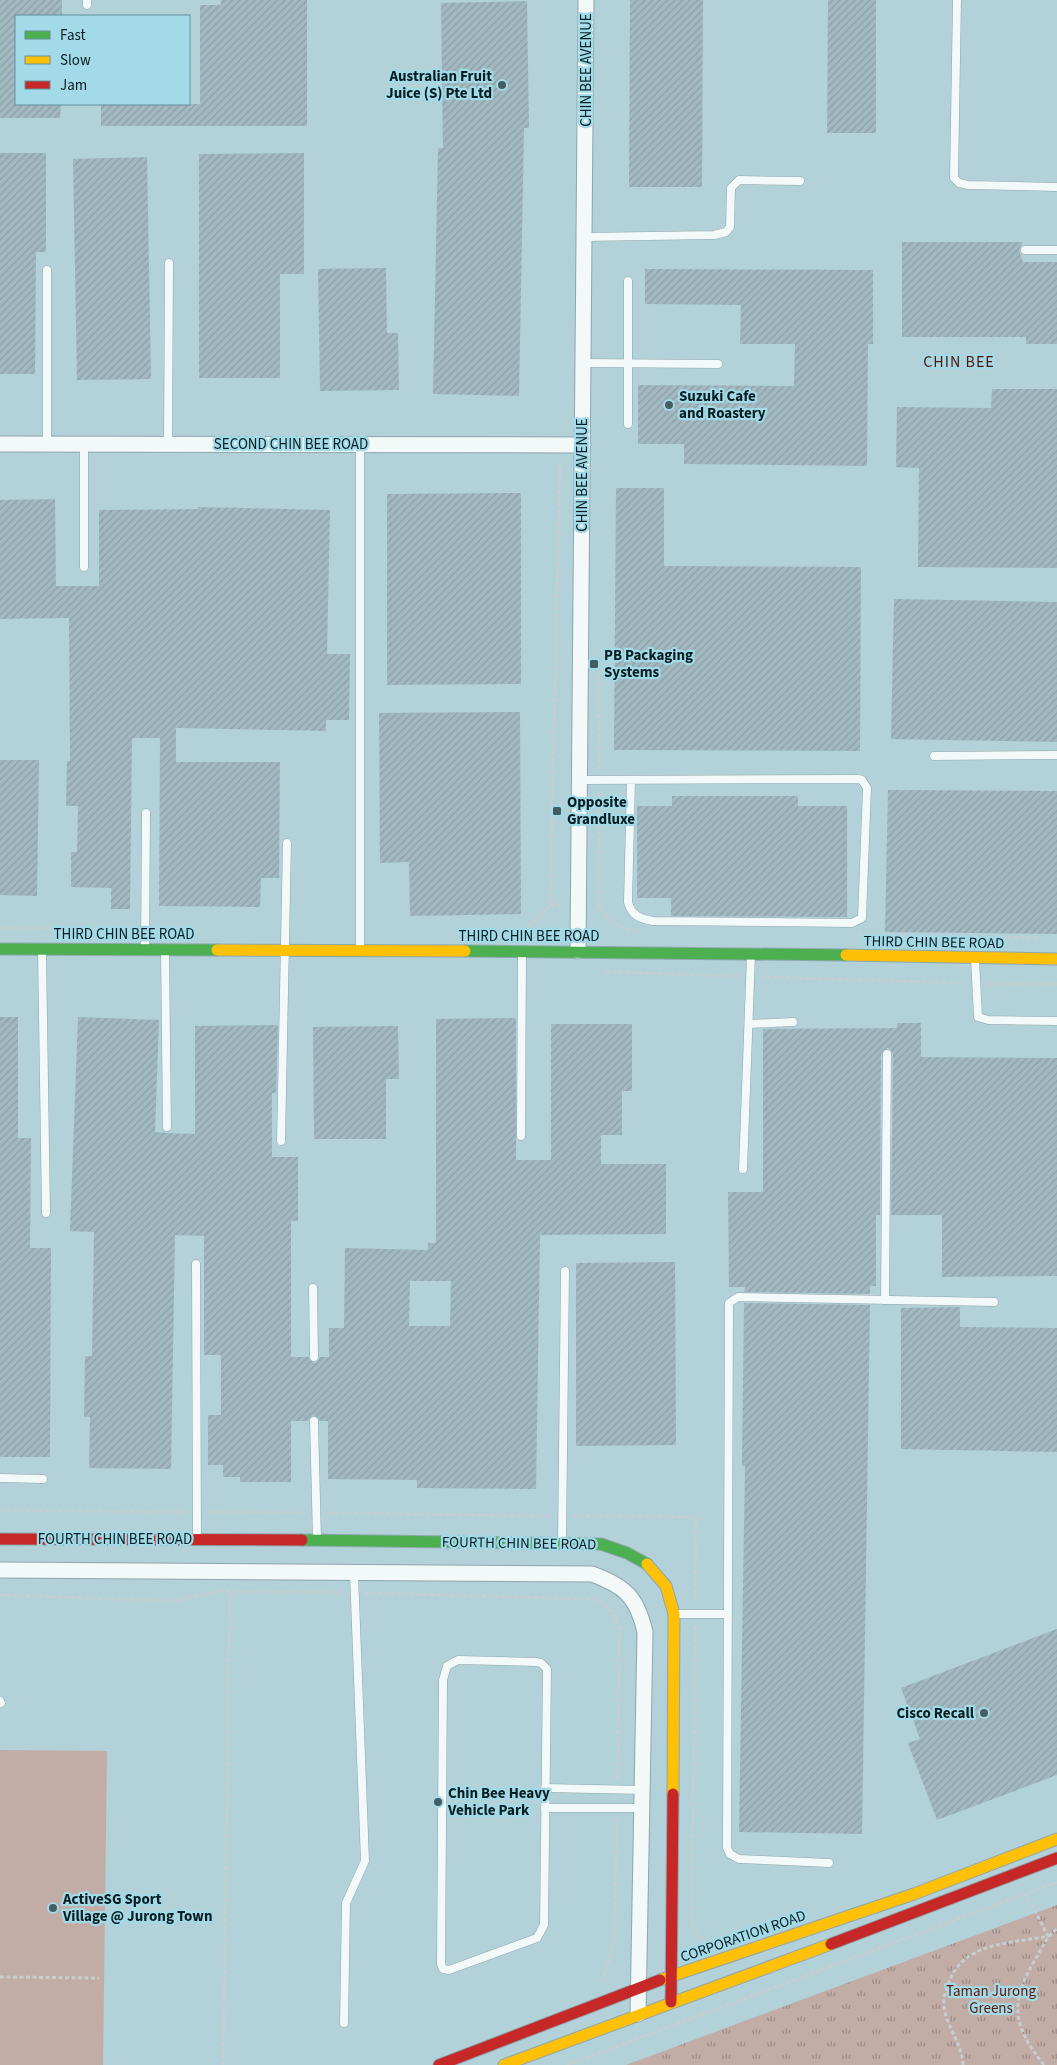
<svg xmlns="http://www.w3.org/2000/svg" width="1057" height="2065" viewBox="0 0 1057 2065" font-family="'Source Sans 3',sans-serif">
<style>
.grass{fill:url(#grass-tufts)}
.pitch{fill:#c2aca6}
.building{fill:url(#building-hatch);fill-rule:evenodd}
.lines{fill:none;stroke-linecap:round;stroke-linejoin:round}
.lane-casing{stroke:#8ea6ac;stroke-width:9}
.street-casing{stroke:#8ea6ac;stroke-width:17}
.fast-casing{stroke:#8ea6ac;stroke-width:13}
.slow-casing{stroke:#8ea6ac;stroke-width:13}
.jam-casing{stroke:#8ea6ac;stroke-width:13}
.path{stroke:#c5ced0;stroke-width:3;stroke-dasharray:4 2.5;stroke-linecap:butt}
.lane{stroke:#f3f8f9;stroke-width:8}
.street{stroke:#f3f8f9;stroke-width:15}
.fast{stroke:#4caf50;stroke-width:11}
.slow{stroke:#ffc107;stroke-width:11}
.jam{stroke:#c62828;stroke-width:11}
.poi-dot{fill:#445d63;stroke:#a3dae8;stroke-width:2}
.labels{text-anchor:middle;stroke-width:4.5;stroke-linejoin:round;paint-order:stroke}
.street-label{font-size:15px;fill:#081e23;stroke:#a3dae8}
.poi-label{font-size:15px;font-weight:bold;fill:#081e23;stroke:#a3dae8;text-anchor:start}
.park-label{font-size:15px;fill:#641602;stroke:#a3dae8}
.neighbourhood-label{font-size:16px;letter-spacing:1px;fill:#571504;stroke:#a3dae8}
</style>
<defs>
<pattern id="grass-tufts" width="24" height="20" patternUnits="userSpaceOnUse" patternTransform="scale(1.25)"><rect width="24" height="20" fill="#c2aca6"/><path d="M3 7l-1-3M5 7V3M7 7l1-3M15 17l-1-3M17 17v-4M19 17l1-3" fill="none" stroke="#9c8b87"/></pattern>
<pattern id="building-hatch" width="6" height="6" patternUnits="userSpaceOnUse" patternTransform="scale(1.25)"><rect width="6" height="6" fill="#a2b9c2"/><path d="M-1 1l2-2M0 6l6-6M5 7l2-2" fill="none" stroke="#8a9fa6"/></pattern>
</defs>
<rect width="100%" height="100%" fill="#b2d1d9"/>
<polygon class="grass" points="1057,1905 1057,2065 626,2065"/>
<polygon class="pitch" points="0,1750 107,1751 103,2065 0,2065"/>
<g class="building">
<polygon points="0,0 62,0 62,16 16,16 16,104 61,104 60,118 0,118"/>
<polygon points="221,0 307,0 307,126 101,126 101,104 200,104 200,5 221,5"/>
<polygon points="630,0 703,0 702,187 629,187"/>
<polygon points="828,0 876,0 876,133 827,133"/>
<polygon points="527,1 529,128 524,128 519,396 433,394 438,148 443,148 441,3"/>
<polygon points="0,153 46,153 46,252 36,252 35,374 0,374"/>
<polygon points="304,153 304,274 280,274 280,378 199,378 199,154"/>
<polygon points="147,157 151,379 77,380 73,159"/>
<polygon points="902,242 1023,242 1019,250 1023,262 1057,262 1057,344 1026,344 1026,337 902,337"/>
<polygon points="386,268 387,333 398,333 399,390 320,391 318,269"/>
<polygon points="645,269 873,270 873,344 868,344 867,466 684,464 684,444 638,444 638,385 794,386 795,344 740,344 741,305 645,304"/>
<polygon points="992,389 1057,389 1057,568 918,567 919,468 896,467 897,407 991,408"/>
<polygon points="616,488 664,488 664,566 861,567 860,751 614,750"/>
<polygon points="521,493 521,684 387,685 387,494"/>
<polygon points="55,499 56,586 99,586 99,510 198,509 198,507 330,510 327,654 350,654 349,720 326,720 326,731 176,728 176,762 280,762 279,878 261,878 260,907 159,906 160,738 132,738 130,909 111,909 111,888 71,887 71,852 77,852 78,806 66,806 67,761 70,761 69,618 0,619 0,500"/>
<polygon points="894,599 1057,602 1057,742 891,739"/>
<polygon points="520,712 521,914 410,916 409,862 380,863 379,713"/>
<polygon points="0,760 39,760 37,896 0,895"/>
<polygon points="888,790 1057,791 1057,934 885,932"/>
<polygon points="672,796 798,796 798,806 847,806 847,917 671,916 671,898 637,898 637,806 672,806"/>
<polygon points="0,1017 18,1017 18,1138 31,1138 30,1248 51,1248 50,1457 0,1457"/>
<path d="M78,1017L159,1020L155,1132L167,1133L195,1134V1026L278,1025L276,1093H272V1157H298V1221H291V1357H308L314,1363L317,1362L320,1357H329V1328H344L345,1248L428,1250V1243H436V1019L516,1018V1160H551V1024H632V1091H622V1135H601V1164H666V1234L540,1235L536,1489L417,1488V1480L328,1479V1421H320L314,1415L311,1417L308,1421H291V1482H240V1477H223V1465H208V1415H221V1355H204V1236L175,1235L171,1469L89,1468L90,1417H84L85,1356H92L94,1232L70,1231ZM410,1281H451L450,1326H409Z"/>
<polygon points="897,1023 921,1023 921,1057 1057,1058 1057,1276 942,1277 942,1215 891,1215 893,1054 890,1049 887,1048 881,1054 880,1215 876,1215 876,1286 870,1286 870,1294 744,1292 745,1287 729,1287 728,1192 763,1192 763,1029 897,1028"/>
<polygon points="398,1026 399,1079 386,1079 386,1139 314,1139 313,1027"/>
<polygon points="675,1262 676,1445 576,1446 576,1263"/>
<polygon points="744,1303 870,1305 862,1834 739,1832 745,1466 742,1466"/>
<polygon points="960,1307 960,1327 1057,1328 1057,1452 901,1449 901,1308"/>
<polygon points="1057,1629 1057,1775 937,1820 908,1743 920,1739 901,1688"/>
</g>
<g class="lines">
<g class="lane-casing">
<g id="lane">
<polyline points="957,0 954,178 959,183 968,185 1057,187"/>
<polyline points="87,5 87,0"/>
<polyline points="584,237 714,235 726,232 730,227 731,188 739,180 800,181"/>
<polyline points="1025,250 1057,250"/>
<polyline points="47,270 47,444"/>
<polyline points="583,363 718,364"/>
<polyline points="628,424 628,281"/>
<polyline points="84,444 84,567"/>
<polyline points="168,444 169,263"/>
<polyline points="934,756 1057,755"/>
<path d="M580,780L858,779L862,780L867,788L862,918L852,923L653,921C640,919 631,915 628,902L631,780"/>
<polyline points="145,948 146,813"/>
<polyline points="165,950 167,1127"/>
<polyline points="360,950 360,445"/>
<polyline points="42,951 46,1213"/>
<polyline points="975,959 978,1017 988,1020 1057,1021"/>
<polyline points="749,1024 793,1022"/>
<polyline points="521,1136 522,952"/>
<polyline points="281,1141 287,843"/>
<polyline points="743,1169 751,955"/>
<polyline points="196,1264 197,1539"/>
<polyline points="313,1288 314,1357"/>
<polyline points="885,1300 887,1054"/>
<polyline points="314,1421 317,1539"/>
<polyline points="0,1478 43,1479"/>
<polyline points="562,1542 565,1271"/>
<polyline points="674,1614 727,1614"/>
<polygon points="458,1660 536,1662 541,1663 547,1669 544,1925 537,1938 449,1970 443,1969 441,1964 443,1680 447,1666"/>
<polyline points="0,1701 1,1703"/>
<polyline points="545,1788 643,1790"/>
<polyline points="545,1808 642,1808"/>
<polyline points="829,1863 739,1859 730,1854 727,1848 729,1303 738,1297 994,1302"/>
<polyline points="344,2023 346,1903 365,1861 354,1573"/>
</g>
</g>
<g class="street-casing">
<g id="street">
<polyline points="0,444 583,445"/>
<polyline points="578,951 586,0"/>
<path d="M0,1570L592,1574C625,1586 637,1597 645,1632L638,2014"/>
</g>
</g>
<g class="fast-casing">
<g id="fast">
<polyline points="0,949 217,950"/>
<polyline points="465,951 846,955"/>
<polyline points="302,1540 601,1544 627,1553 647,1564"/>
</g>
</g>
<g class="slow-casing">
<g id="slow">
<polyline points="217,950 465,951"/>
<polyline points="846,955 1057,959"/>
<polyline points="647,1564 666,1586 674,1614 673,1794"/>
<polyline points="660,1980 914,1894 1057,1839"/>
<polyline points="504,2065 831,1944"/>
</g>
</g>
<g class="jam-casing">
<g id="jam">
<polyline points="0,1539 302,1540"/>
<polyline points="831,1944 1057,1858"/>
<polyline points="671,2002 673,1794"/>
<polyline points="439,2065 660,1980"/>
</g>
</g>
<g class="path">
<polyline points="598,662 599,769"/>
<path d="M599,792L598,903C607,920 620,931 639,931"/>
<polyline points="550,905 563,905"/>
<polyline points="0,928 97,929"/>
<polyline points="527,933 527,928 550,905 560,461"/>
<polyline points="858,934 1039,938"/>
<polyline points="606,972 739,976"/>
<polyline points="760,977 964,983"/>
<polyline points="988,984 1057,984"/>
<polyline points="0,1510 186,1512"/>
<polyline points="208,1512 306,1513"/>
<polyline points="328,1513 551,1516"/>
<polyline points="573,1516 696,1517 695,1602"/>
<path d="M365,1593L592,1599C608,1605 614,1612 619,1628L618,1779"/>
<polyline points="0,1595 175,1601 220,1591 343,1592"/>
<polyline points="695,1626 692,1921 695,1931 707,1944"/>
<polyline points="0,1977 99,1978"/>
<polyline points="602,1982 614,1943 617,1818"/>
<polyline points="223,2065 230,1591"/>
<polyline points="567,2065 1057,1882"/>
<path d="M963,2065C962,2043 947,2028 944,2007C943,2000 945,1992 948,1985C962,1941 1011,1944 1048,1936L1026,1894"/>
<path d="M1044,2065C1013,2026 1009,2003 1035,1960C1042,1948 1046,1937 1057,1929"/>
</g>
<use href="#lane" class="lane"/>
<use href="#street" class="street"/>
<use href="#fast" class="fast"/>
<use href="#slow" class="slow"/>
<use href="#jam" class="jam"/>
</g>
<g class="poi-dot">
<circle cx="502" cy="85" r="5"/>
<circle cx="669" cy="405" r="5"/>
<rect x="589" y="659" width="10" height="10" rx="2.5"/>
<rect x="552" y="806" width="10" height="10" rx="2.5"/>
<circle cx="984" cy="1713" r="5"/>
<circle cx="438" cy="1802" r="5"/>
<circle cx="53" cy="1908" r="5"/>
</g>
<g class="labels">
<g class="street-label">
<text transform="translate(586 70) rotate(-90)" y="5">CHIN BEE AVENUE</text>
<text x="291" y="449">SECOND CHIN BEE ROAD</text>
<text transform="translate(582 475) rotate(-90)" y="5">CHIN BEE AVENUE</text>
<text x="124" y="939">THIRD CHIN BEE ROAD</text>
<text x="529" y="941">THIRD CHIN BEE ROAD</text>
<text transform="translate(934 942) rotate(1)" y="5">THIRD CHIN BEE ROAD</text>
<text x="115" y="1544">FOURTH CHIN BEE ROAD</text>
<text transform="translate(519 1543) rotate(1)" y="5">FOURTH CHIN BEE ROAD</text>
<text transform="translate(743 1936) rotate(-19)" y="5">CORPORATION ROAD</text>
</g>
<g class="poi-label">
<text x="492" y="81" text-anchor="end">Australian Fruit<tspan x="492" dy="17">Juice (S) Pte Ltd</tspan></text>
<text x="679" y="401">Suzuki Cafe<tspan x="679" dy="17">and Roastery</tspan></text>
<text x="604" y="660">PB Packaging<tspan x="604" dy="17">Systems</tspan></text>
<text x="567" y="807">Opposite<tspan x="567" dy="17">Grandluxe</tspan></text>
<text x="974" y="1718" text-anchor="end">Cisco Recall</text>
<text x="448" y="1798">Chin Bee Heavy<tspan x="448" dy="17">Vehicle Park</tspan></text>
<text x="63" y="1904">ActiveSG Sport<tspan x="63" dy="17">Village @ Jurong Town</tspan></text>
</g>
<g class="park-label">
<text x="991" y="1996">Taman Jurong<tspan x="991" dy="17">Greens</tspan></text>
</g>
<g class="neighbourhood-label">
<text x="959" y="367">CHIN BEE</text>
</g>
</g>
<rect x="15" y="15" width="175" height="90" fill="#a3dae8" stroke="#658f99"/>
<rect x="25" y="31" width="25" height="8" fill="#4caf50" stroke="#658f99"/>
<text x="60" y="40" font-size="15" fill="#081e23">Fast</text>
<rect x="25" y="56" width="25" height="8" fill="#ffc107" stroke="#658f99"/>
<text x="60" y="65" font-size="15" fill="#081e23">Slow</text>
<rect x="25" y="81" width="25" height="8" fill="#c62828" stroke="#658f99"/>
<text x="60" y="90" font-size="15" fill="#081e23">Jam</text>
</svg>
